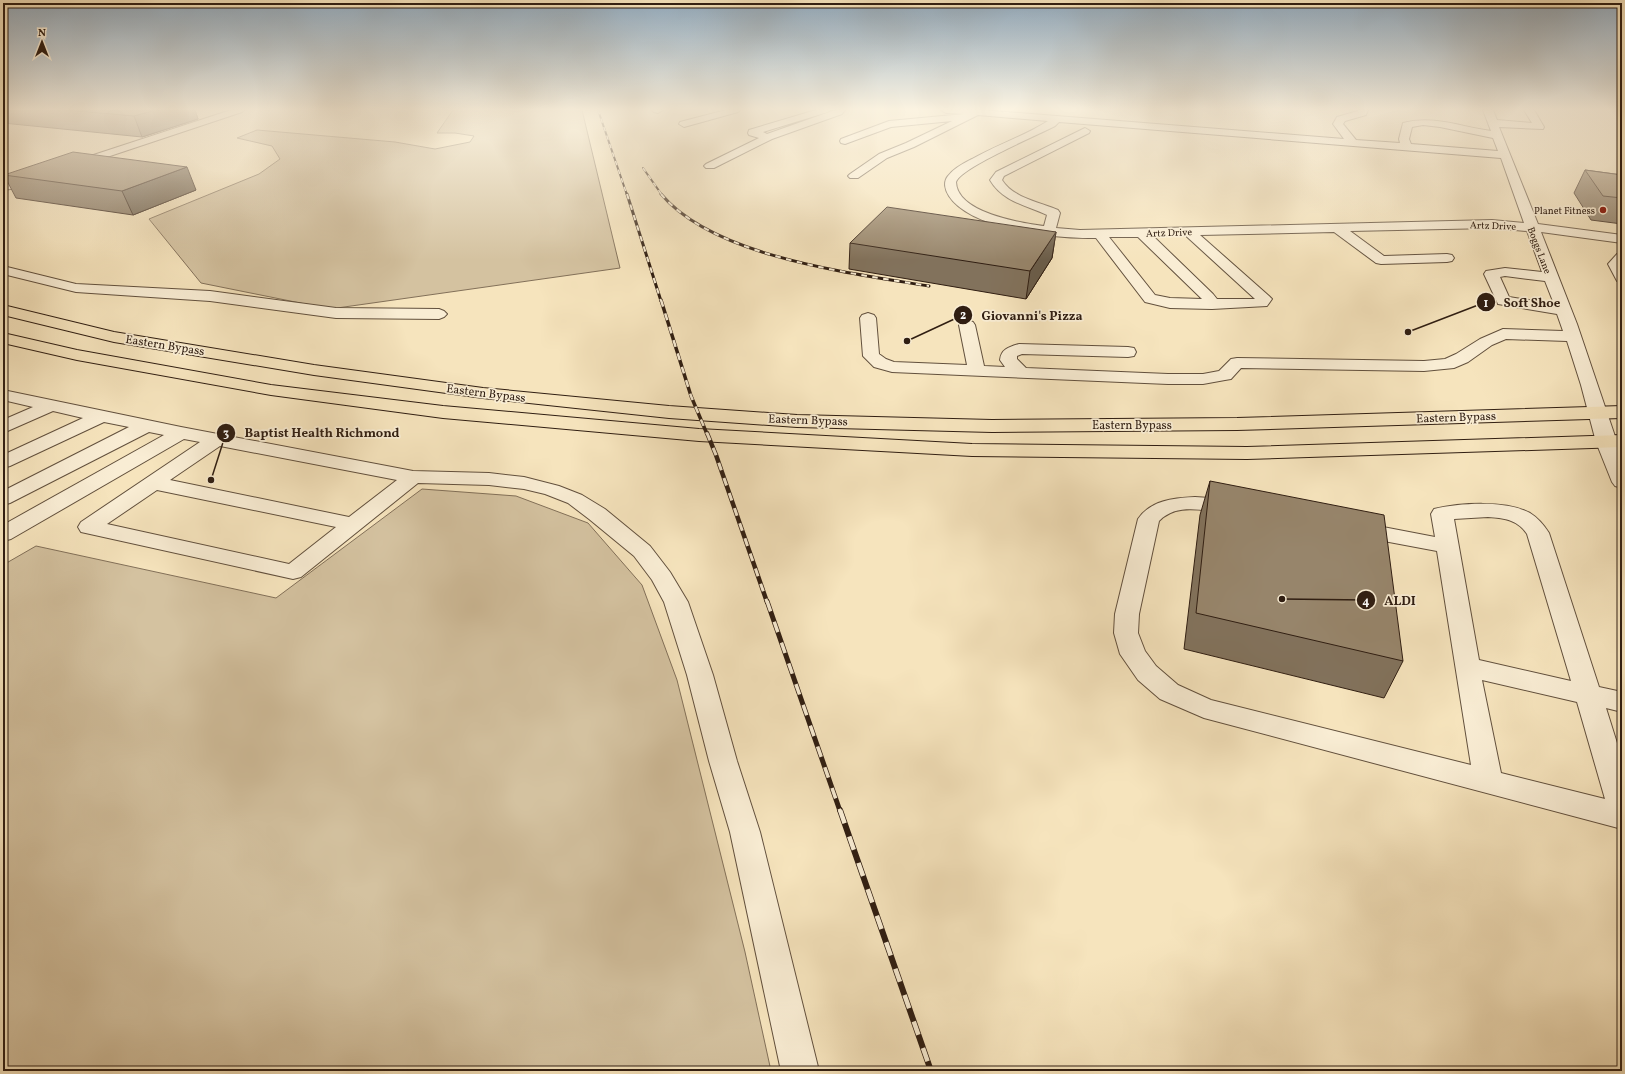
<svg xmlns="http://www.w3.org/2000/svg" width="1625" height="1074" viewBox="0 0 1625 1074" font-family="Vollkorn,serif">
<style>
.green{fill:#d4c2a0;stroke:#827059}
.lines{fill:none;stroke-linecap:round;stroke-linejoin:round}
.minor-casing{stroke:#62503d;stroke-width:2}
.major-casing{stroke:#301e12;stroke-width:2}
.minor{fill:#f9edd4;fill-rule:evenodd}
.major{fill:#f6e4bd;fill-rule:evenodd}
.rail-far5-casing{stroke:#301e12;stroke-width:2}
.rail-far4-casing{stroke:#301e12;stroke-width:3}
.rail-far3-casing{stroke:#301e12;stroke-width:3.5}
.rail-far2-casing{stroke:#301e12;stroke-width:4.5}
.rail-far1-casing{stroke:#301e12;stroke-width:5}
.rail-casing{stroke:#301e12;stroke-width:6}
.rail-far5{stroke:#f9edd4;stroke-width:1.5;stroke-dasharray:4.5;stroke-linecap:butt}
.rail-far4{stroke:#f9edd4;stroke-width:2;stroke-dasharray:5.5;stroke-linecap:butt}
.rail-far3{stroke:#f9edd4;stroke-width:2.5;stroke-dasharray:7;stroke-linecap:butt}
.rail-far2{stroke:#f9edd4;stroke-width:3;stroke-dasharray:8;stroke-linecap:butt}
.rail-far1{stroke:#f9edd4;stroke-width:3.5;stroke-dasharray:11;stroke-linecap:butt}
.rail{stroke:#f9edd4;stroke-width:4.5;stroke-dasharray:14;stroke-linecap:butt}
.wall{fill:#82725c;stroke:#301e12}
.shaded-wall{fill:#6a5d4b;stroke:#301e12}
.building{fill:#97856b;stroke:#301e12}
.poi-dot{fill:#8f2418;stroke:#f9edd4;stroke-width:1.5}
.labels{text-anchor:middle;stroke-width:3.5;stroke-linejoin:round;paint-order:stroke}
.far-poi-label{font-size:10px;fill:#301e12;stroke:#f9edd4;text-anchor:end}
.far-street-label{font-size:10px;fill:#301e12;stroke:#f9edd4}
.street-label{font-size:12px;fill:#301e12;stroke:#f9edd4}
.leader{fill:none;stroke:#301e12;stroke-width:1.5}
.callout-dot{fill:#301e12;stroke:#f9edd4;stroke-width:1.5}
.mark-label{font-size:12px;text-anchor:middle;font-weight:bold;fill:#fff}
.callout-label{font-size:13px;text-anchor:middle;font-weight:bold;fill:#301e12;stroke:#f9edd4;stroke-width:3.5;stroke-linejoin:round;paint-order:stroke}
</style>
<rect width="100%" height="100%" fill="#f6e4bd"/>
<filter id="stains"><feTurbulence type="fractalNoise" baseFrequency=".005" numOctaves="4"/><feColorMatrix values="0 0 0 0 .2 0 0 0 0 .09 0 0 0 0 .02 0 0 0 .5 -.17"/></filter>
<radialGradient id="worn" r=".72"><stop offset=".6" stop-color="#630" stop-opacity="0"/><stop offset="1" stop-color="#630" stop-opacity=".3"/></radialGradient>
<g class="green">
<polygon points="453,110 582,110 620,268 330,309 201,283 149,219 259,174 280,159 272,146 237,138 257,130 395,142 435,149 470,142 474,136 455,133 437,133"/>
<polygon points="422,489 516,496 588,523 642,585 677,680 745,952 771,1071 3,1071 3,565 36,546 276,598"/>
</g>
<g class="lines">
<g class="minor-casing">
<g id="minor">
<polygon points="231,110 244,110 242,112 77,167 69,167 67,165 69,163"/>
<polygon points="652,110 663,110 658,113 654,112"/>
<polygon points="726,110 740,110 738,112 684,127 679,124 680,122"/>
<polygon points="816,110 830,110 828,112 763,132 767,134 835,110 845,110 842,114 772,139 714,168 706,168 704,166 706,164 759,138 749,135 748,133 749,130"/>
<path d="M941,110H981L1344,139L1333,124L1337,117L1358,111V110H1368L1366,115L1345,121L1343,124L1356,140L1400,143L1399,139L1403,123C1434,115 1461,127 1491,131L1483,110H1493L1497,120L1532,123L1524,110H1534L1544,127L1543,129L1499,127L1538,224L1622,235V243L1541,232L1577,324L1622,457V488L1615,486L1612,482L1596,442L1581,385L1567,341L1506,339L1492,345L1468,362L1454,368L1424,371L1241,368L1231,379L1225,380L1203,384H1168L892,372L874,367L863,356L860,318L862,315L868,313L874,315L876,318L879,354L886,359L894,362L967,365L959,325L961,322L967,320L973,322L975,325L984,366L1005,367L1000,360C1001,349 1009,347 1019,344L1128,347L1134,348L1136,352L1134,356L1128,357L1022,354L1017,356V359L1026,368L1168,374H1203L1219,371L1231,359L1237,358L1424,361L1445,359L1456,354L1480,339L1503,329L1563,331L1557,314L1498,304L1484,274L1486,271L1505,268L1542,272L1527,231L1492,228L1350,231L1384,256L1447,254L1452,255L1454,258L1452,261L1447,262L1381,264L1376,263L1334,232L1200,235L1269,296L1272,299L1267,306L1212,309L1170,308L1145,302L1096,238C1058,239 971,230 949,196C945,190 943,182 948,176C954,168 964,163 972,159C997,145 1024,136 1048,121L978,115L914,147L887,158L858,178H850L848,176L850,174L879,154L906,143L952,121L891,127L845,144L841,143L840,141L841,139L889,121L964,114L946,113ZM1059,122L1501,158L1524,223L1492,220L1080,230L1056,228L1060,213L1058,210C1040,202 1013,198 1002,180L1004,176L1089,133L1090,131L1085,128L996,172L990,180C1003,202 1026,205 1047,215L1044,226C1021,223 957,213 956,182C960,168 1038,135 1055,126ZM1423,125L1440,127L1493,138L1498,151L1411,144L1409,139L1412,127ZM1185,235L1255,299H1217L1213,294L1153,236ZM1109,237H1138L1202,299L1170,298L1155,295ZM1505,276L1545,281L1554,304L1509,297L1500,277Z"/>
<polygon points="38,174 42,175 44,177 42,179 18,188 3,190 3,182 13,182"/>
<polygon points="1622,253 1622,282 1617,281 1608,264 1617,254"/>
<polygon points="3,266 76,284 210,291 336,308 439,309 444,311 447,314 444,317 439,319 336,318 210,301 76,292 3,274"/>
<path d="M3,390L181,427L413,471L489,473L524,477L559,486L582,495L605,509L650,546L670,572L688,602L713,675L737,761L760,832L819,1071H781L730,832L709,761L687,675L664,602L652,580L634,556L589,519L568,503L545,494L524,489L489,485L418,483L301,577L293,579L81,532L78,527L81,522L200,442L184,439L11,539L3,541V525L164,435L149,432L10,503L3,505V491L129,427L104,422L10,466L3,468V455L83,418L53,411L3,433V420L33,407L3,400ZM220,446L397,480L349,517L170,480ZM157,490L336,527L289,564L107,524Z"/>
<path d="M1195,497L1225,499L1240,502L1244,506L1240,510C1215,517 1181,498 1159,521L1139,614L1138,633L1145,651L1156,666L1178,685L1211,700L1471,765L1437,551L1357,536L1349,534L1346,529L1349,524L1357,522L1435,537L1431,514L1434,509C1460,503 1506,500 1530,513C1538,518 1544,525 1549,533L1599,687L1622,692V712L1606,708L1622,759V829L1204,718L1160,699L1138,680L1120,654L1114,633L1115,614L1138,519C1151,500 1174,498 1195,497ZM1488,517C1504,518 1518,520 1527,534L1571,681L1479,660L1454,519ZM1482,680L1577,702L1605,799L1501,773Z"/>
</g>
</g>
<g class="major-casing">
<g id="major">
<polygon points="3,305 114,332 314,365 483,388 669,406 797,415 992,420 1237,418 1622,406 1622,418 1237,430 992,432 797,427 669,418 483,398 314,375 114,342 3,315"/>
<polygon points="3,333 77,350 271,385 443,406 699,429 972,444 1247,447 1622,435 1622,447 1247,459 972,456 699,441 443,418 271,395 77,360 3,343"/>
</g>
</g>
<use href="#minor" class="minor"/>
<use href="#major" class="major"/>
<g class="rail-far5-casing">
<g id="rail-far5">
<polyline points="598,110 627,195"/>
<polyline points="643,168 662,195"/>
</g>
</g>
<g class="rail-far4-casing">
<g id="rail-far4">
<polyline points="627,194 661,301"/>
<path d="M661,194C714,257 850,273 929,286"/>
</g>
</g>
<g class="rail-far3-casing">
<polyline id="rail-far3" points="661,300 691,396 707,434"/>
</g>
<g class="rail-far2-casing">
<polyline id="rail-far2" points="707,433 716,455 767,602"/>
</g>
<g class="rail-far1-casing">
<polyline id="rail-far1" points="767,601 840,811"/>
</g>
<g class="rail-casing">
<polyline id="rail" points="840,810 931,1071"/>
</g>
<use href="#rail-far5" class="rail-far5"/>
<use href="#rail-far4" class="rail-far4"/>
<use href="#rail-far3" class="rail-far3"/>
<use href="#rail-far2" class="rail-far2"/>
<use href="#rail-far1" class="rail-far1"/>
<use href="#rail" class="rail"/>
</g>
<g class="wall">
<polygon points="3,110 195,110 198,119 142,137 3,123"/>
<polygon points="1585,170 1622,175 1622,224 1591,220 1574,193"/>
<polygon points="4,175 196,190 133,215 16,198"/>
<polygon points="1056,232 1052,258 1026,299 849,269 850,243"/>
<polygon points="1210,481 1403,661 1384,698 1184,649 1200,515"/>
</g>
<g class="shaded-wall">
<polygon points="156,110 195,110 198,119 142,137 134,116"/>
<polygon points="187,167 196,190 133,215 122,191"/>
<polygon points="1056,232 1052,258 1026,299 1030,271"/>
</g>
<g class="building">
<polygon points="66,110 156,110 134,116"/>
<polygon points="73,152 187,167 122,191 4,175"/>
<polygon points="1585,170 1622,175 1622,198 1603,196"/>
<polygon points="887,207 1056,232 1030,271 850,243"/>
<polygon points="1210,481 1384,515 1403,661 1196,613"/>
</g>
<linearGradient id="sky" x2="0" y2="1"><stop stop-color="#93acc0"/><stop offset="0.42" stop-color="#fbf3e1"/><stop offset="1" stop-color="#fbf3e1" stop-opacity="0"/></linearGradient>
<rect width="1625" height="260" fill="url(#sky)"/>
<circle class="poi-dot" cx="1603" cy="210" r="4"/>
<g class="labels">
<g class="far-poi-label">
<text x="1595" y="214">Planet Fitness</text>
</g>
<g class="far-street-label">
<text transform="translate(1493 225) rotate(2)" y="4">Artz Drive</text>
<text transform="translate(1169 232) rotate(-2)" y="4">Artz Drive</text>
<text transform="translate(1540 250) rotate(69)" y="4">Boggs Lane</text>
</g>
<g class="street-label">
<text transform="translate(165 345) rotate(9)" y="4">Eastern Bypass</text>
<text transform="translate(486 393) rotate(7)" y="4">Eastern Bypass</text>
<text transform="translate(1456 417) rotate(-2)" y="4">Eastern Bypass</text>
<text transform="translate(808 420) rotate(2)" y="4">Eastern Bypass</text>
<text x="1132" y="429">Eastern Bypass</text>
</g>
</g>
<path class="leader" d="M1408 332L1486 302M907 341L963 315M211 480L226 433M1282 599L1366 600"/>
<g class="callout-dot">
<circle cx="1408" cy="332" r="4"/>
<circle cx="907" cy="341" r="4"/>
<circle cx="211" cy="480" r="4"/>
<circle cx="1282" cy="599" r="4"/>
<circle cx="1486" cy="302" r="10"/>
<circle cx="963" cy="315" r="10"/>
<circle cx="226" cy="433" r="10"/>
<circle cx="1366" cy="600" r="10"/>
</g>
<g class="mark-label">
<text x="1486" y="307">1</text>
<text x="963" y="319">2</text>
<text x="226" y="437">3</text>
<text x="1366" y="605">4</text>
</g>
<g class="callout-label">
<text x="1532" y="307">Soft Shoe</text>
<text x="1032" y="320">Giovanni's Pizza</text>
<text x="322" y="437">Baptist Health Richmond</text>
<text x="1400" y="605">ALDI</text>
</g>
<rect width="1625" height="1074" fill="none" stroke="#f6e4bd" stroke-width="16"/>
<rect x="4" y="4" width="1617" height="1066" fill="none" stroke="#301e12" stroke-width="2"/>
<rect x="8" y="8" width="1609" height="1058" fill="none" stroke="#301e12"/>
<g transform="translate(42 42)" stroke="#f9edd4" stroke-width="3" paint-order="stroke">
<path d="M0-3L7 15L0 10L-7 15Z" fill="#301e12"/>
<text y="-6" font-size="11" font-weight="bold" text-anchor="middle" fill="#301e12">N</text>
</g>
<rect width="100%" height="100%" filter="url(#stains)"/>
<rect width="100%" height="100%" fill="url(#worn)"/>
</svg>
